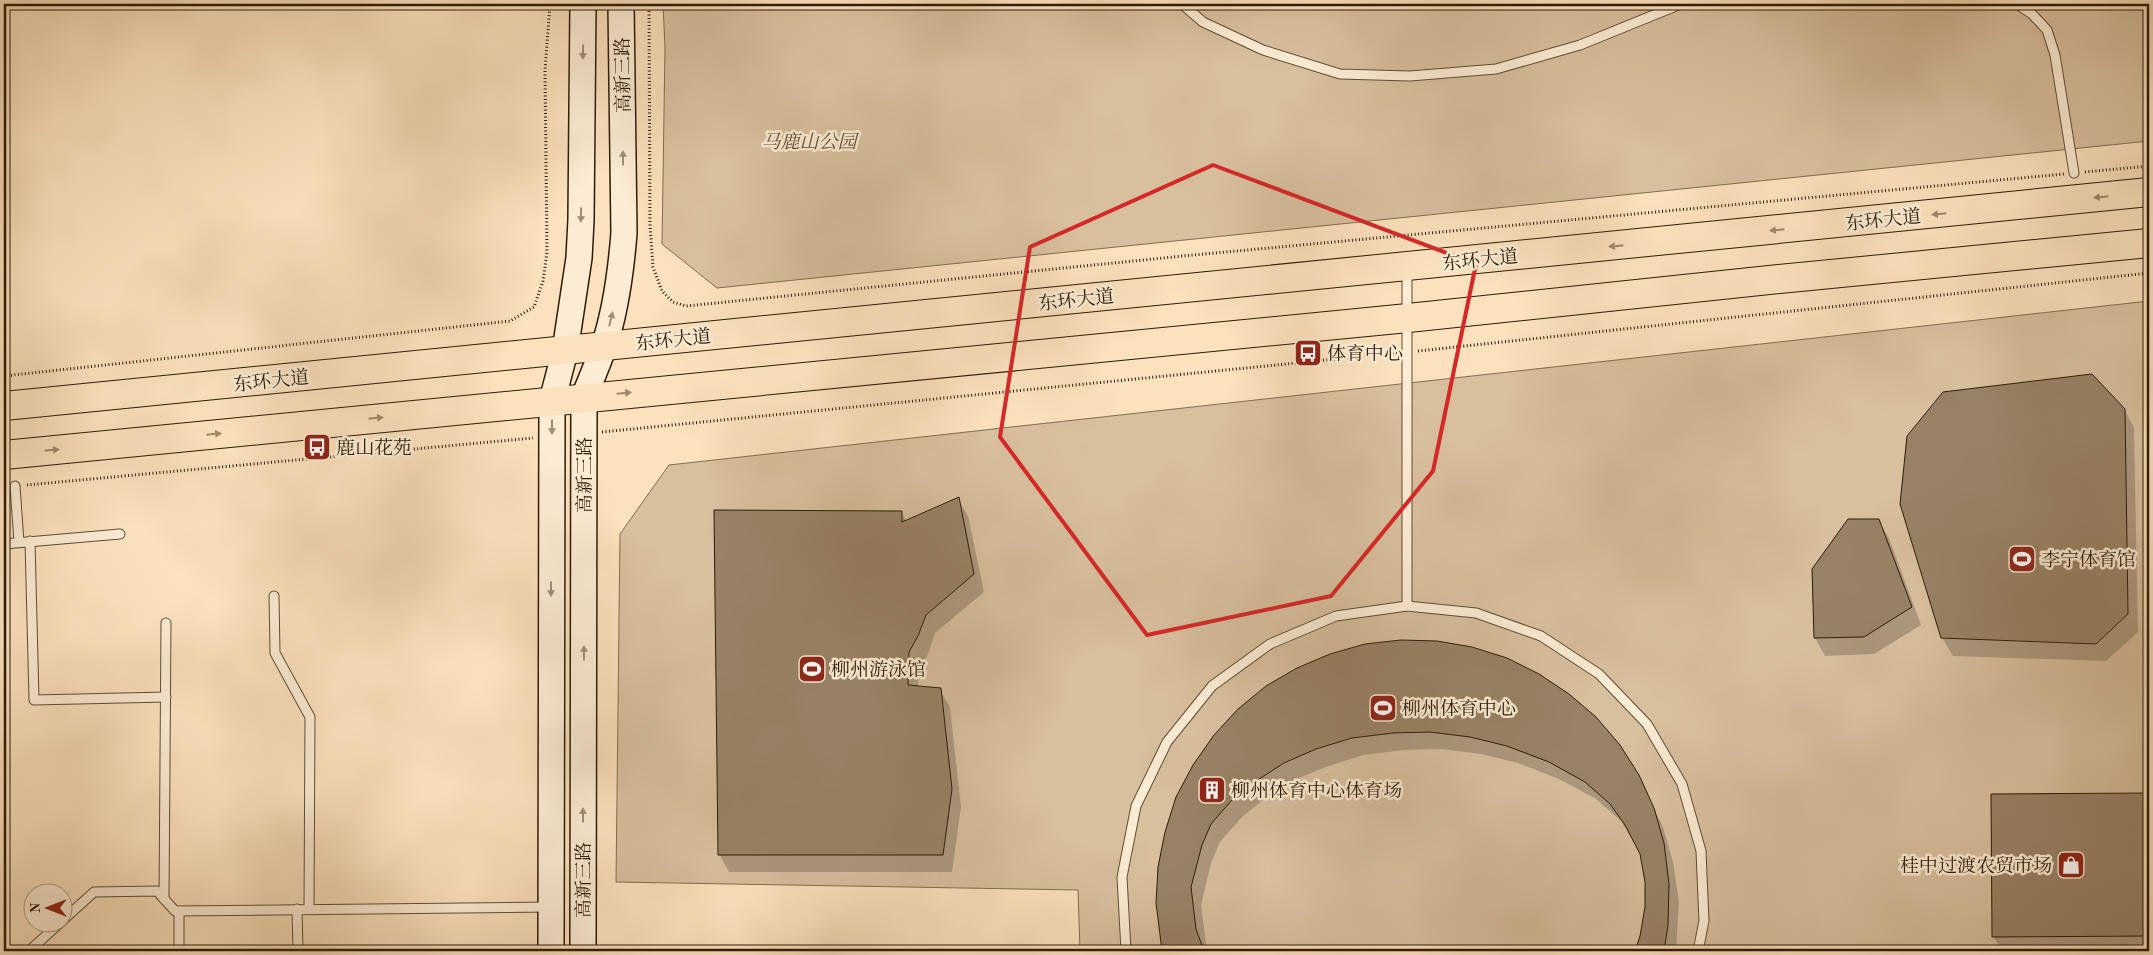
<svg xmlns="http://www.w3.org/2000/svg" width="2153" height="955" viewBox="0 0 2153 955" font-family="'Old Standard TT','Noto Serif SC',serif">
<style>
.green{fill:#d8bf9e;stroke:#826d53}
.shadow{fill:#0003}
.building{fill:#988266;stroke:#2d1b08}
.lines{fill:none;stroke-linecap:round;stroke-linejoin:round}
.lane-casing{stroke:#604c35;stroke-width:11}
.secondary-casing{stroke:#2d1b08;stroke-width:28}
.highway-casing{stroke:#2d1b08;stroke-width:30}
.path{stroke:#2d1b08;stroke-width:3;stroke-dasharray:1 2.5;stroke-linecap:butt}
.lane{stroke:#fcecd4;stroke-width:9}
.secondary{stroke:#fcecd4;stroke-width:25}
.highway{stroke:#fbe1bd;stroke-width:28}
.oneway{fill:#9f8e78}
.oneway2{fill:#9e886c}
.marked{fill:none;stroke:#d62828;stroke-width:4;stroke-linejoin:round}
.labels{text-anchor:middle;stroke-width:5;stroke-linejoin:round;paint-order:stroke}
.street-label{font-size:19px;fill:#2d1b08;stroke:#fcecd4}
.park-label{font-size:19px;font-style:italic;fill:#604c35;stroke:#fcecd4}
.poi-label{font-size:19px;fill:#2d1b08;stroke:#fcecd4;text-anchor:start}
</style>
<rect width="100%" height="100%" fill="#fbe1bd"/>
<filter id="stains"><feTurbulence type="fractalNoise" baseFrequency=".004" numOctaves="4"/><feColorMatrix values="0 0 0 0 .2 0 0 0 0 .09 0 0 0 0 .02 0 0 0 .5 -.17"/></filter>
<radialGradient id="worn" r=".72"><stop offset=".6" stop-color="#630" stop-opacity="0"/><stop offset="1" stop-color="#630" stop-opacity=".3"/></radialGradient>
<g class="green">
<polygon points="663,4 2149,4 2149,141 717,288 662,244 665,47"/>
<polygon points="2149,301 2149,951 1080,951 1078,890 616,882 620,534 669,465"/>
</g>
<g class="shadow">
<polygon points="2124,409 2134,428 2138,632 2106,661 1953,656 1942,638"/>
<polygon points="958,499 968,516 984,592 935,633 928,654 918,670 918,687 940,690 950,707 961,807 952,872 729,872 719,854 901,512 907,522"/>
<polygon points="1878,520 1889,538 1921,625 1874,654 1825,656 1815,638 1814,570"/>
<polygon points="1267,687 1638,776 1663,827 1673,862 1679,902 1676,951 1637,951 1642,937 1646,907 1646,882 1641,854 1621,821 1596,799 1561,780 1518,763 1481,754 1441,749 1404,750 1363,755 1326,767 1294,780 1263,800 1241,818 1220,842 1211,863 1201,905 1207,951 1163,951 1157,903"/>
<polygon points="2149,794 2149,951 2002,951 1994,937 1993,795"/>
</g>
<g class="building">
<polygon points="2092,374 2125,409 2128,614 2096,644 1941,638 1900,504 1907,436 1943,392"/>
<polygon points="959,497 974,574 926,615 918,636 909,652 908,685 941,688 952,789 943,855 718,855 714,510 902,511 902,522"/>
<polygon points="1848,519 1879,519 1912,607 1864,637 1814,638 1812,569"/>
<polygon points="1401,640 1437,641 1472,647 1507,658 1539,674 1569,694 1596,717 1620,745 1639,775 1654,808 1664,843 1669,884 1668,925 1664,951 1635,951 1640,936 1645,907 1645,882 1640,854 1625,825 1610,804 1585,782 1549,762 1507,746 1470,737 1430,732 1393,733 1352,738 1316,749 1284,763 1253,783 1231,801 1211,824 1202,845 1191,887 1196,929 1204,951 1162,951 1156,903 1158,867 1165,832 1176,797 1193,765 1214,735 1238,709 1266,686 1297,668 1330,654 1365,644"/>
<polygon points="2149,793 2149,936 1992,937 1991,794"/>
</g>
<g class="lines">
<g class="lane-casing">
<g id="lane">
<polyline points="1182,4 1203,22 1263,50 1340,74 1410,76 1496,69 1580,45 1681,4"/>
<polyline points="2017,4 2032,14 2047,30 2055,55 2074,173"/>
<polyline points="15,486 19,542"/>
<polyline points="30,541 34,700 166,697"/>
<polyline points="4,544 120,534"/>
<polyline points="274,596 275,653 310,717 309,909"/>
<polyline points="1407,606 1407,269"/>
<polyline points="164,899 166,623"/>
<polyline points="297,909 298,951"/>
<polyline points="179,911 179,951"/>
<polyline points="62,921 94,892 157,891 175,911 548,907"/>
<polyline points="29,951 61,922"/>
<polyline points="1126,951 1122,877 1136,806 1167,742 1212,686 1270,644 1336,616 1407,606 1476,613 1541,636 1599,674 1647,724 1682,784 1701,851 1704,921 1698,951"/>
</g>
</g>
<g class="secondary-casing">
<g id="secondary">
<polyline points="551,951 552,401 565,351 579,258 581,220 583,4"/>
<path d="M583,951L584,397C591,380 598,363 604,346C616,310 621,271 624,233L621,4"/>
</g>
</g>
<g class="highway-casing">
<g id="highway">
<polyline points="4,406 2149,192"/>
<polyline points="4,455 1408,318 1779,279 2149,243"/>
</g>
</g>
<g class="path">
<polyline points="649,4 650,225 653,267 662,291 673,302 686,306 1183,256 2064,174"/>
<polyline points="2085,172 2149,166"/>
<polyline points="1418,351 2149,273"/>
<polyline points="4,376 510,321 534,307 543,281 547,252 545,70 550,4"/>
<polyline points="602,432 1397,353"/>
<polyline points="27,485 533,438"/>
</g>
<use href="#lane" class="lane"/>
<use href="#secondary" class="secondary"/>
<use href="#highway" class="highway"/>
</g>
<defs><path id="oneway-solid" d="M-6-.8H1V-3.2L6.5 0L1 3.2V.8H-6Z" transform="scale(1.25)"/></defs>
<g class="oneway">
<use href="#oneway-solid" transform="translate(583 52) rotate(91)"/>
<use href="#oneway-solid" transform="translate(623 158) rotate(-90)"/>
<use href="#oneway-solid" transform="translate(581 215) rotate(91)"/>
<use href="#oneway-solid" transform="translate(611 319) rotate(-76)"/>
<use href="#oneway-solid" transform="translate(552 427) rotate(90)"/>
<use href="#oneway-solid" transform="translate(551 589) rotate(90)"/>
<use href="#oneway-solid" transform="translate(584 653) rotate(-90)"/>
<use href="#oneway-solid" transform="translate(583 815) rotate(-90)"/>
</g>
<g class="oneway2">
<use href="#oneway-solid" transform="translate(2101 197) rotate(174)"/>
<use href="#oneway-solid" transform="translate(1939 214) rotate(174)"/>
<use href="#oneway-solid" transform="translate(1777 230) rotate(174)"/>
<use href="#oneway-solid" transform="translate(1616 246) rotate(174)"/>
<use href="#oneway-solid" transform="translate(624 393) rotate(-5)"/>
<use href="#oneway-solid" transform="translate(376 418) rotate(-6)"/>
<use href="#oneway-solid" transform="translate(214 434) rotate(-6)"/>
<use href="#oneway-solid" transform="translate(52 450) rotate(-6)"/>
</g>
<path class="marked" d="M1213,165L1476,264L1433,471L1331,596L1147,635L1000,437L1030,247Z"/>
<defs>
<g id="bus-square" transform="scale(1.4375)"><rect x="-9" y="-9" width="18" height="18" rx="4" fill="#8f2418" stroke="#fcecd4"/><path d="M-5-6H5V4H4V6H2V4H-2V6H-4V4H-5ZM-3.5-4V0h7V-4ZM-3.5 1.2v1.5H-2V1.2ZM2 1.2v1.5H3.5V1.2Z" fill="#fff"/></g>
<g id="stadium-square" transform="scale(1.4375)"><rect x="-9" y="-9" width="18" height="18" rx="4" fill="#8f2418" stroke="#fcecd4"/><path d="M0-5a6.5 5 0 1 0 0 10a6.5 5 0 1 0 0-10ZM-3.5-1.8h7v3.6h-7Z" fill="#fff"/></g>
<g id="building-square" transform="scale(1.4375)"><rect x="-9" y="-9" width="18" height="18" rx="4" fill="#8f2418" stroke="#fcecd4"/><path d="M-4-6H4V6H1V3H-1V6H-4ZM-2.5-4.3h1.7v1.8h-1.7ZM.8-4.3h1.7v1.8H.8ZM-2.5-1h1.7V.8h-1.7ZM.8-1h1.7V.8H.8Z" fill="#fff"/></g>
<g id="shop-square" transform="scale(1.4375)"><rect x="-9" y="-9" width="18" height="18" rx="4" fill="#8f2418" stroke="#fcecd4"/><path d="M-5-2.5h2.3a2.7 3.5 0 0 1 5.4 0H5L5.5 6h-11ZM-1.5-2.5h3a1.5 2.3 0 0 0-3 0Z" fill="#fff"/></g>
</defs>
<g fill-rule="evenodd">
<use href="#bus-square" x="1308" y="353"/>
<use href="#bus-square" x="317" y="447"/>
<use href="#stadium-square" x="2022" y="559"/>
<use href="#stadium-square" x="812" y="669"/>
<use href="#stadium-square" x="1383" y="708"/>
<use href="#building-square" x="1212" y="790"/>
<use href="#shop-square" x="2071" y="865"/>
</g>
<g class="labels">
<g class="street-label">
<text transform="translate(622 75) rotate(-91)" y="7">高新三路</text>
<text transform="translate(1883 219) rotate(-6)" y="7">东环大道</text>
<text transform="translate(1480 259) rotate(-6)" y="7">东环大道</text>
<text transform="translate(1076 299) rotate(-6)" y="7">东环大道</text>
<text transform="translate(673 339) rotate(-6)" y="7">东环大道</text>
<text transform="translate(271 380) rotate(-6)" y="7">东环大道</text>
<text transform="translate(584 475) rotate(-90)" y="7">高新三路</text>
<text transform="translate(583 880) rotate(-90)" y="7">高新三路</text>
</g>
<g class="park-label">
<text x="809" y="148">马鹿山公园</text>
</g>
<g class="poi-label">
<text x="1327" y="360">体育中心</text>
<text x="336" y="454">鹿山花苑</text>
<text x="2041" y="566">李宁体育馆</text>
<text x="831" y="676">柳州游泳馆</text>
<text x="1402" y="715">柳州体育中心</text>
<text x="1231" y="797">柳州体育中心体育场</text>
<text x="2052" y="872" text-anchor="end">桂中过渡农贸市场</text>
</g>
</g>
<rect width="2153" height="955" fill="none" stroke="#fbe1bd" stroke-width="20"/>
<rect x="5" y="5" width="2143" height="945" fill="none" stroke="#2d1b08" stroke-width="2.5"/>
<rect x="10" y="10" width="2133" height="935" fill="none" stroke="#2d1b08"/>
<g transform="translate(48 908) rotate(270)"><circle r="24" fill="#fcecd4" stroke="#a99882"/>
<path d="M0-4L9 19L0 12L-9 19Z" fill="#8f2418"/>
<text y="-8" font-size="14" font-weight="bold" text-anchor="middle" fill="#2d1b08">N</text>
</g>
<rect width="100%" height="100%" filter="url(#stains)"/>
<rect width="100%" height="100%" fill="url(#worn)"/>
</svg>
